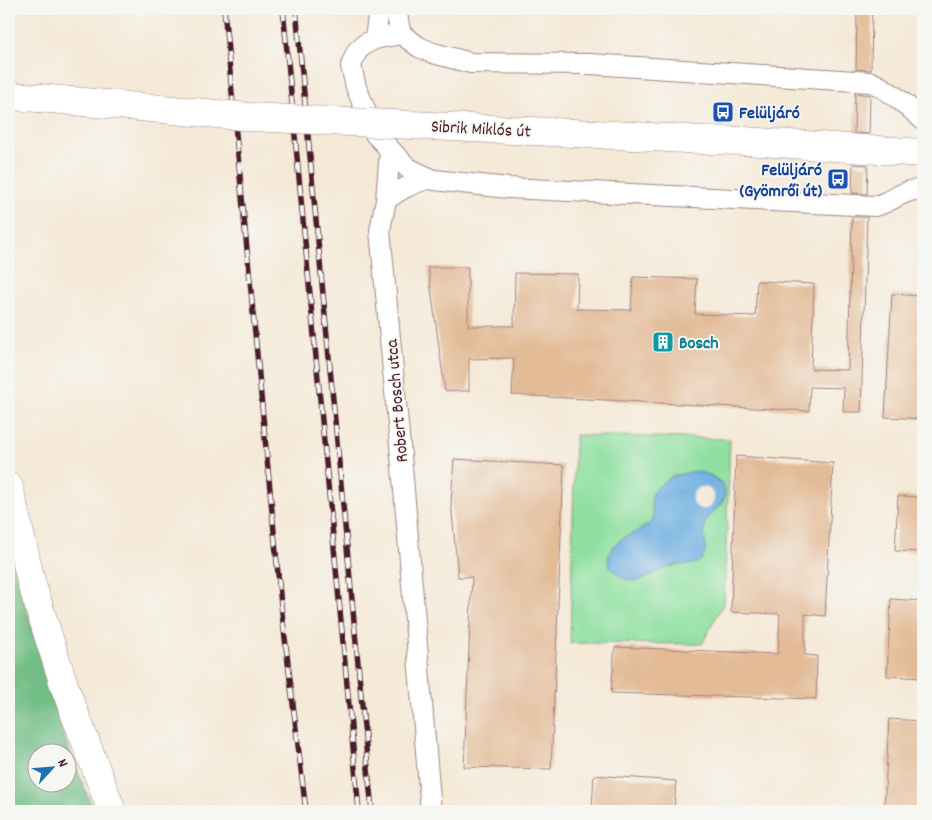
<svg xmlns="http://www.w3.org/2000/svg" width="932" height="820" viewBox="0 0 932 820" font-family="Dekko,sans-serif">
<style>
.green{fill:#8fe0a0;stroke:#6c8066}
.forest{fill:#73be86;stroke:#5e6e58;fill-rule:evenodd}
.water{fill:#6daee1;stroke:#5c6686}
.pier{fill:#f5e9d7}
.building{fill:#e3bb97}
.lines{fill:none;stroke-linecap:round;stroke-linejoin:round}
.street-casing{stroke:#a08481;stroke-width:22}
.secondary-casing{stroke:#a08481;stroke-width:29}
.primary-casing{stroke:#a08481;stroke-width:29}
.street{stroke:#fff;stroke-width:20}
.secondary{stroke:#fff;stroke-width:28}
.primary{stroke:#fff;stroke-width:28}
.rail-casing{stroke:#4a1f2b;stroke-width:5.5}
.rail{stroke:#f6f6f2;stroke-width:4;stroke-dasharray:11;stroke-linecap:butt}
.secondary-bridge-casing{stroke:#a08481;stroke-width:29;stroke-linecap:butt}
.secondary-bridge{stroke:#fff;stroke-width:28}
.labels{text-anchor:middle;stroke-width:4;stroke-linejoin:round;paint-order:stroke}
.transit-label{font-size:18px;font-weight:bold;fill:#164399;stroke:#f6f6f2;text-anchor:start}
.street-label{font-size:18px;fill:#4a1f2b;stroke:#f6f6f2}
.culture-label{font-size:18px;font-weight:bold;fill:#0d838f;stroke:#f6f6f2;text-anchor:start}
</style>
<rect width="100%" height="100%" fill="#f6f6f2"/>
<filter id="ink" filterUnits="userSpaceOnUse"><feTurbulence type="fractalNoise" baseFrequency=".02" numOctaves="2"/><feDisplacementMap in="SourceGraphic" scale="10" xChannelSelector="R" yChannelSelector="G"/><feConvolveMatrix kernelMatrix="1 2 1 2 8 2 1 2 1" color-interpolation-filters="sRGB"/></filter>
<filter id="wash" filterUnits="userSpaceOnUse"><feTurbulence type="fractalNoise" baseFrequency=".0096" numOctaves="4" result="noise"/><feDisplacementMap in="SourceGraphic" scale="20" xChannelSelector="R" yChannelSelector="G"/><feGaussianBlur stdDeviation="1.12" result="paint"/><feColorMatrix in="noise" values="0 0 0 0 0 0 0 0 0 0 0 0 0 0 0 0 0 1.4 0 .05"/><feComposite in="paint" operator="in"/></filter>
<g filter="url(#wash)">
<rect width="100%" height="100%" fill="#f5e9d7"/>
<polygon class="green" points="575,435 730,439 724,602 702,644 570,643"/>
<path class="forest" d="M9,552L30,621L62,732L94,811H9ZM38,752H68V782H38Z"/>
<path class="water" d="M696,471L710,475L722,483C723,486 725,491 725,494C724,507 710,511 705,522C701,533 710,550 702,559C695,567 682,563 672,566C662,568 643,582 633,581C623,580 614,572 608,564C608,535 635,538 653,520V512L651,504L653,492L662,483L672,476Z"/>
<circle class="pier" cx="703" cy="498" r="11"/>
<g id="blocks">
<g class="building">
<polygon points="857,9 872,9 871,70 856,69"/>
<polygon points="855,93 870,95 869,134 854,133"/>
<polygon points="853,164 868,165 867,194 852,193"/>
<polygon points="852,217 867,217 861,412 843,412 844,388 810,387 809,411 512,395 514,358 469,359 469,391 445,391 428,267 468,267 468,326 514,326 515,273 578,274 577,309 631,310 633,277 697,279 695,314 755,316 757,281 814,284 811,369 848,370"/>
<polygon points="892,294 923,296 923,419 885,417"/>
<polygon points="736,456 833,463 825,616 805,614 805,655 817,656 816,699 611,693 615,647 778,654 780,614 731,612"/>
<polygon points="454,459 564,465 551,769 464,767 472,577 458,577 451,502"/>
<polygon points="898,496 923,497 923,552 895,551"/>
<polygon points="891,599 923,601 923,678 887,676"/>
<polygon points="889,719 923,721 923,811 884,811"/>
<polygon points="594,775 676,781 674,811 624,811 592,809"/>
</g>
</g>
</g>
<g filter="url(#ink)">
<use href="#blocks" fill-opacity="0" stroke="#a08481" stroke-width="1"/>
<g class="lines">
<g class="street-casing">
<g id="street">
<polyline points="397,9 398,21 401,34"/>
<polyline points="375,39 379,9"/>
<path d="M923,120C909,107 888,89 871,82L590,64L471,63L433,53L419,47L401,34L375,39L365,44L357,51L351,66L356,87L375,134L408,168L429,178L434,180L508,188L875,206C893,202 904,188 923,190"/>
<polyline points="390,150 386,200 380,230 403,478 431,811"/>
<path d="M386,200C400,189 412,184 429,178"/>
</g>
</g>
<g class="secondary-casing">
<g id="secondary">
<polyline points="9,96 39,98"/>
<polyline points="633,136 704,140 745,141 923,153"/>
</g>
</g>
<g class="primary-casing">
<polyline id="primary" points="9,487 32,585 65,688 112,811"/>
</g>
<use href="#street" class="street"/>
<use href="#secondary" class="secondary"/>
<use href="#primary" class="primary"/>
<g class="rail-casing">
<g id="rail">
<polyline points="224,9 281,605 306,811"/>
<polyline points="283,9 359,811"/>
<polyline points="296,9 372,811"/>
</g>
</g>
<use href="#rail" class="rail"/>
<g class="secondary-bridge-casing">
<polyline id="secondary-bridge" points="39,98 251,117 633,136"/>
</g>
<use href="#secondary-bridge" class="secondary-bridge"/>
</g>
</g>
<defs>
<g id="bus-square" transform="scale(1.125)"><rect x="-9" y="-9" width="18" height="18" rx="4" fill="#1a4fb4" stroke="#f6f6f2"/><path d="M-5-6H5V4H4V6H2V4H-2V6H-4V4H-5ZM-3.5-4V0h7V-4ZM-3.5 1.2v1.5H-2V1.2ZM2 1.2v1.5H3.5V1.2Z" fill="#fff"/></g>
<g id="building-square" transform="scale(1.125)"><rect x="-9" y="-9" width="18" height="18" rx="4" fill="#0f9aa8" stroke="#f6f6f2"/><path d="M-4-6H4V6H1V3H-1V6H-4ZM-2.5-4.3h1.7v1.8h-1.7ZM.8-4.3h1.7v1.8H.8ZM-2.5-1h1.7V.8h-1.7ZM.8-1h1.7V.8H.8Z" fill="#fff"/></g>
</defs>
<g fill-rule="evenodd">
<use href="#bus-square" x="723" y="112"/>
<use href="#bus-square" x="838" y="179"/>
<use href="#building-square" x="663" y="342"/>
</g>
<g class="labels">
<g class="transit-label">
<text x="739" y="118">Felüljáró</text>
<text x="822" y="175" text-anchor="end">Felüljáró<tspan x="822" dy="21">(Gyömrői út)</tspan></text>
</g>
<g class="street-label">
<text transform="translate(481 128) rotate(3)" y="6">Sibrik Miklós út</text>
<text transform="translate(396 401) rotate(-95)" y="6">Robert Bosch utca</text>
</g>
<g class="culture-label">
<text x="679" y="348">Bosch</text>
</g>
</g>
<rect width="932" height="820" fill="none" stroke="#f6f6f2" stroke-width="30"/>
<g transform="translate(52 768) rotate(64)"><circle r="24" fill="#f6f6f2" stroke="#b1a0a2"/>
<path d="M0-4L9 19L0 12L-9 19Z" fill="#1f6fb2"/>
<text y="-8" font-size="14" font-weight="bold" text-anchor="middle" fill="#4a1f2b">N</text>
</g>
</svg>
